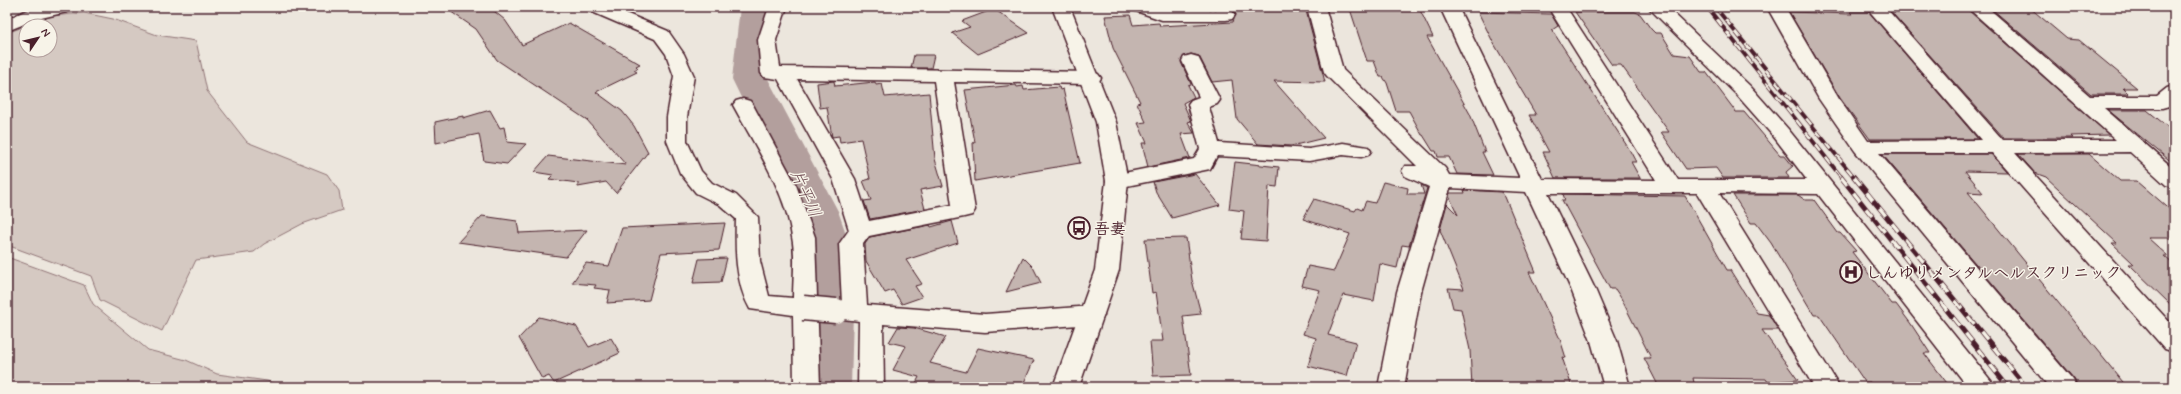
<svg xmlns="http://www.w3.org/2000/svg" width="2181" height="394" viewBox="0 0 2181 394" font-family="Mynerve,'Klee One',sans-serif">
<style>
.green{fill:#d5c9c2;stroke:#907476;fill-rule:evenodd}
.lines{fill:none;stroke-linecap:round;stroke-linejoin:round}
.river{fill:#b39f9d;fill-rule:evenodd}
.building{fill:#c4b5b0;stroke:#4a1f2b}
.minor-casing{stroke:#4a1f2b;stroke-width:3}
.major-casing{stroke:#4a1f2b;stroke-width:3}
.minor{fill:#f7f3e8;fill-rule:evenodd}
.major{fill:#f7f3e8;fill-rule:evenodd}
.rail-far1-casing{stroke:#4a1f2b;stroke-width:4}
.rail-casing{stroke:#4a1f2b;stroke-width:5}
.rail-far1{stroke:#f7f3e8;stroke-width:2.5;stroke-dasharray:8;stroke-linecap:butt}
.rail{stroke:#f7f3e8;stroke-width:3.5;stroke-dasharray:10;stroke-linecap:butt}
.minor-bridge-casing{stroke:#4a1f2b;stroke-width:27;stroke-linecap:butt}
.minor-bridge{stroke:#f7f3e8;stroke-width:24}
.labels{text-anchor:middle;stroke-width:3;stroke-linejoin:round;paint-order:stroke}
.poi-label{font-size:16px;font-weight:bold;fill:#4a1f2b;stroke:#f7f3e8;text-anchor:start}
.water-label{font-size:17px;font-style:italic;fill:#6f4c53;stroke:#f7f3e8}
</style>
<rect width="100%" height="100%" fill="#ece6dd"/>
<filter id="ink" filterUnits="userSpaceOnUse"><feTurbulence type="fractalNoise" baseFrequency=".025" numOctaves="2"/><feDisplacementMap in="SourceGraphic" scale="8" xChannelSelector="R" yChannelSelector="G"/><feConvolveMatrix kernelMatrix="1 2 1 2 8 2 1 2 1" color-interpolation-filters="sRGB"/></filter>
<g filter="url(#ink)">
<g class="green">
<path d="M84,13L113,19L157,35L196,41L207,91L247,142L327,174L339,191L342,210L302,224L264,244L254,252L196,260L162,331L100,300L91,276L7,245V33L51,16ZM26,26H50V50H26Z"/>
<polygon points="7,257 84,285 93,304 148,350 186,360 217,374 267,381 285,387 7,387"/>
</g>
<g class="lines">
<polygon class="river" points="740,7 774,7 772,10 768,79 838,211 844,228 854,274 851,387 803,387 810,274 802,228 796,211 732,79"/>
</g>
<g class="building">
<polygon points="444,7 489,7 505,20 522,45 569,23 640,64 636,66 638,68 634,70 637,72 596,92 622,111 634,126 648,152 616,193 606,182 578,187 578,183 549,179 553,175 534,172 548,156 626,165 587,120 497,60 476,29"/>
<polygon points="1227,7 1305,7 1325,82 1274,81 1324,138 1291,146 1258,144 1237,119 1232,80 1212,82 1199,56 1191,54 1184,56 1181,62 1191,84 1188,85 1194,97 1183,103 1191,121 1188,122 1194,133 1181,134 1190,158 1148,167 1142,143 1147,143 1138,123 1146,122 1137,103 1140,102 1113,48 1105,16 1130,15 1133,25 1159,23 1160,26 1233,22 1236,14"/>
<polygon points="1995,7 2029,7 2067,39 2079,40 2137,88 2123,88 2129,94 2091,94 1992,9 1998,9"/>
<polygon points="1419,8 1433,37 1427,37 1470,114 1485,152 1482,152 1493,175 1457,174 1449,157 1438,157 1436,151 1433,151 1423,135 1422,135 1409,111 1396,111 1387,83 1383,77 1380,77 1374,61 1367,61 1350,9"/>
<polygon points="994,9 1029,33 978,54 952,33 970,27 962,21"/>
<polygon points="1968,10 2109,135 2070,136 2072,138 2004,138 1892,13 1895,13 1893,11 1902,11"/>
<polygon points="1478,12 1551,14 1558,26 1552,30 1629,149 1636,162 1631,162 1640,178 1555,178 1543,152 1549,152 1529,115 1536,115 1493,42"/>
<polygon points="1575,12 1635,12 1640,14 1651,29 1655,33 1661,33 1674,54 1690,56 1701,72 1706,72 1736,112 1744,112 1780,155 1784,155 1793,166 1786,172 1789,178 1723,178 1716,168 1686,169 1661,132 1669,132 1632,80 1621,65 1612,65"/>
<polygon points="1789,12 1852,14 1850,12 1869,12 1978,139 1870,139 1840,98"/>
<polygon points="914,55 934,55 931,68 911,68"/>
<polygon points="834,81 835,86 875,82 876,85 882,84 885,97 929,93 935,159 943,186 920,190 925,209 870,219 864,201 871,200 863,181 870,179 861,139 840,142 839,136 832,137 827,107 820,108 817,83"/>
<polygon points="1016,85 1017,87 1023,86 1024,90 1059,87 1060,90 1063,89 1080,163 975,181 973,143 975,142 965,90"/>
<polygon points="490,110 500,128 504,127 507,142 526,144 507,164 484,161 479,134 436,143 435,122 463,116 463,118"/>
<polygon points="2108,110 2147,110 2174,132 2174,164"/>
<polygon points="1882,154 1991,154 2007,172 1965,171 1983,193 1968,192 2127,387 2078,387 2074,379"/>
<polygon points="2018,154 2089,154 2120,181 2137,181 2174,213 2174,238 2148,238 2168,256 2164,256 2174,265 2174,308 2129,264 2134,264 2112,243 2117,243 2046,177 2035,173"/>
<polygon points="1235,162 1279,167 1277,187 1269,186 1266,241 1241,239 1244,211 1229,209"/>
<polygon points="1195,174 1220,205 1172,218 1156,192 1153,182"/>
<polygon points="1383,182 1408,188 1407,194 1424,194 1421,185 1427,188 1409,246 1402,245 1397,268 1380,264 1374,301 1343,295 1328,335 1356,342 1347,376 1308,366 1316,338 1303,334 1320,290 1302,286 1308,266 1334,271 1350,234 1303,219 1314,199 1355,211 1357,208 1362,210 1366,201 1375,203"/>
<polygon points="1464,190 1501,192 1505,197 1536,272 1529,272 1560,339 1566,358 1562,357 1572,387 1472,387 1470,350 1461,309 1453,308 1448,288 1464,289 1440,230 1447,204 1458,215 1449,196 1450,193 1465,193"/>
<polygon points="1563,194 1685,196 1727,270 1730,270 1757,313 1769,315 1778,330 1762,330 1798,380 1768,382 1766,379 1693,378 1695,387 1659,387 1644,358 1651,358 1621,298 1615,289 1610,289 1562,200 1565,200"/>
<polygon points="1733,195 1798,195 1805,200 1814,200 1838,233 1840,233 1856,251 1852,252 1892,304 1896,304 1911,324 1930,353 1924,353 1950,387 1873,387 1870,382 1865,382 1819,315 1814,315 1771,243 1756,223 1751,223"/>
<polygon points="482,216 517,221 519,233 587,230 566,257 458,242"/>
<polygon points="952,221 958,243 906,260 922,284 915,286 922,297 902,304 893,290 885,293 866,261 865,244 870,237 930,225 931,227"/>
<polygon points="725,223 719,250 661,253 649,300 607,303 610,290 594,288 596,285 572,283 586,263 609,266 622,228"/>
<polygon points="1186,238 1192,280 1201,314 1183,316 1191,375 1153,376 1150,341 1163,341 1156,292 1152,293 1145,239"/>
<polygon points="1023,257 1033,267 1041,283 1006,292"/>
<polygon points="727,258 721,282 693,283 699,259"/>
<polygon points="539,317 576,326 589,347 611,338 620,353 554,383 549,376 542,379 519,338"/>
<polygon points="898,327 914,328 946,337 930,363 966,372 978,348 1034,360 1022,387 914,387 919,377 893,370 906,346 889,342"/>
</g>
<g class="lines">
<g class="minor-casing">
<g id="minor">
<polygon points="42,7 74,7 71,11 37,19 7,31 7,19 25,11"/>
<path d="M587,7H611L668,31L684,54L694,76L687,117V141L701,171L712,183L736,195L758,217L760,261L769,296L793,298C793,278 796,256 792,237C786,192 754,144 733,105L736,101L743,99L750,101L753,105L796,185L815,237L820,387H794L793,315L750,309C735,283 735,248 736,219L720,205L696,193L680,173L667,141V117L674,76L666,54L655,39L590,11Z"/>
<path d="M769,7H787L776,40L780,67L1091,72L1098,74L1101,78L1098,82L1091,84L954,82L975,210L972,215L964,217L869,236L863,244L867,305L985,314L1092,306L1101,309L1104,315L1101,321L1092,324L985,332L883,324L884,387H858L859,321L827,317L824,311L827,305L842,303L839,244L849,230L833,179L778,79L764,77L761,73L758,40ZM797,79L934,81L952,205L869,221L855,179Z"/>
<polygon points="1133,7 1158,7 1164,10 1226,10 1232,11 1235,15 1232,19 1226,20 1162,20 1136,11"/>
<polygon points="1307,7 1325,7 1343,70 1445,168 1449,175 1520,178 1440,7 1458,7 1542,179 1656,180 1548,7 1566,7 1678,180 1807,180 1774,137 1736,94 1648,7 1667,7 1750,86 1788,129 1996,387 1968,387 1818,194 1719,193 1840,387 1814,387 1697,193 1548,193 1595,289 1617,341 1630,387 1604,387 1591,341 1571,289 1526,192 1450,188 1421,292 1404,387 1378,387 1397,292 1429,187 1405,176 1402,171 1405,166 1417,166 1327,76 1324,72"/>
<polygon points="1767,7 1785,7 1839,99 1868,141 1981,140 1866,7 1885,7 2003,140 2116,140 1967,7 1987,7 2090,96 2157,96 2167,88 2174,86 2174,102 2169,106 2162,108 2104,108 2174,169 2174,187 2166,185 2130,152 2015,153 2174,327 2174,352 2165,349 1992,153 1879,153 2073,380 2077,387 2049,387 1855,151 1819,99"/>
<polygon points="1191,55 1198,57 1200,61 1220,100 1217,104 1209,107 1219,143 1309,149 1343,143 1368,147 1371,151 1368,155 1361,157 1343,155 1309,161 1217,156 1210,169 1117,188 1109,186 1106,181 1109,176 1194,159 1200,149 1188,104 1191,100 1199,97 1182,61 1184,57"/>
</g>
</g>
<g class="major-casing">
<polygon id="major" points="1052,7 1070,7 1116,122 1128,181 1119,270 1079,387 1053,387 1095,270 1106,181 1096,122"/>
</g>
<use href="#minor" class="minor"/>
<use href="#major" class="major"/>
<g class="rail-far1-casing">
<g id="rail-far1">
<polyline points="1707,7 1842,178"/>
<polyline points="1715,7 1855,178"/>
</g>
</g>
<g class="rail-casing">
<g id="rail">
<polyline points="1841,177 2008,387"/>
<polyline points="1854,177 2026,387"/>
</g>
</g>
<use href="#rail-far1" class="rail-far1"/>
<use href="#rail" class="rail"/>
<g class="minor-bridge-casing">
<polyline id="minor-bridge" points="803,308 836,311"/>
</g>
<use href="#minor-bridge" class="minor-bridge"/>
</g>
</g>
<defs>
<g id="bus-ring" transform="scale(1.15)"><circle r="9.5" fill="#f7f3e8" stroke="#4a1f2b" stroke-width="1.5"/><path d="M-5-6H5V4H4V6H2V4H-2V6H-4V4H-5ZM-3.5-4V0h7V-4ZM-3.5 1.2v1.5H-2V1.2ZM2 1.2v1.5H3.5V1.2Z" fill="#4a1f2b"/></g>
<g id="hospital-ring" transform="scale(1.15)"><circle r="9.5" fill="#f7f3e8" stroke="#4a1f2b" stroke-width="1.5"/><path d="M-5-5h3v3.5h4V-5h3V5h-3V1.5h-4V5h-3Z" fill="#4a1f2b"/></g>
</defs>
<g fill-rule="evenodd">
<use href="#bus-ring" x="1079" y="228"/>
<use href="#hospital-ring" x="1851" y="272"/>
</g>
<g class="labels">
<g class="poi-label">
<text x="1094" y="234">吾妻</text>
<text x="1866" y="278">しんゆりメンタルヘルスクリニック</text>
</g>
<g class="water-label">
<text transform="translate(806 193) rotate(66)" y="6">片平川</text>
</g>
</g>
<rect width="2181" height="394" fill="none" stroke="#f7f3e8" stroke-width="24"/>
<rect x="12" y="12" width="2157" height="370" fill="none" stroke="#4a1f2b" stroke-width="1.5" filter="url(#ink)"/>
<g transform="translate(38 38) rotate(55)"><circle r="19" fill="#f7f3e8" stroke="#b29e9c"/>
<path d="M0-3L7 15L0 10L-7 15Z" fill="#4a1f2b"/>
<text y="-6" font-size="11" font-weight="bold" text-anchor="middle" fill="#4a1f2b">N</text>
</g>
</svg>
